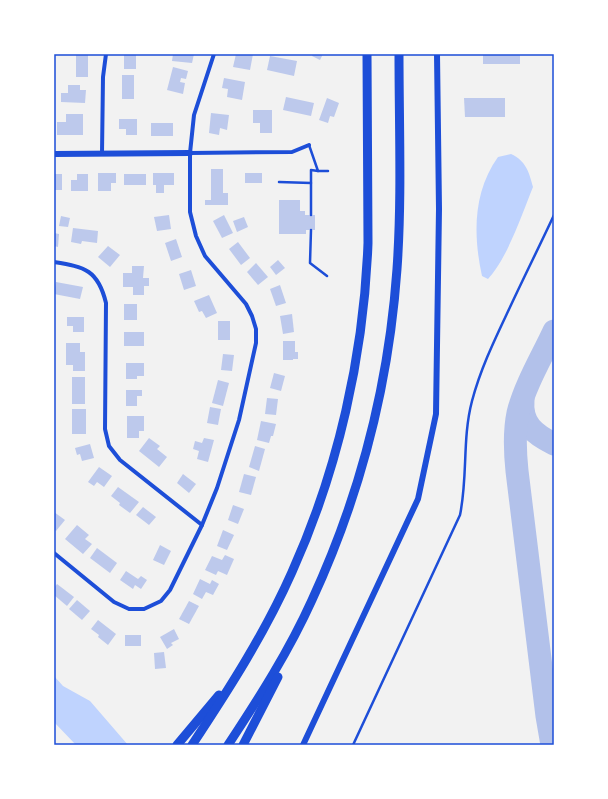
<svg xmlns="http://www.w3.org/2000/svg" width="608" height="799" viewBox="0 0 608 799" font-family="Ubuntu,sans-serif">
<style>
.water{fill:#bfd3fe}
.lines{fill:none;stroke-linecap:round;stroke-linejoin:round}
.taxiway{stroke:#b2c1ea;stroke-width:23}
.building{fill:#bdc9ec}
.service{stroke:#1d4ed8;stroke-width:2.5}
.minor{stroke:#1d4ed8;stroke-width:4}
.tertiary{stroke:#1d4ed8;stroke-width:6}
.motorway{stroke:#1d4ed8;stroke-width:9}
.neatline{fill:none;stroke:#1d4ed8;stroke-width:1.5}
</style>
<rect width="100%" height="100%" fill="#f2f2f2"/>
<g class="water">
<path d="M511,154C526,161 529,172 533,187C522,214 507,259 488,279L482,276C473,235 473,192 498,157Z"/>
<polygon points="54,676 63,686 90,701 128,745 76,745 54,722"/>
</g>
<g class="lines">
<g class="taxiway">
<path d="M523,400C521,424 534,434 554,444"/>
<path d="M552,745L547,716L517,471C515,452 514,432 518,413C525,385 542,357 554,331"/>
</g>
</g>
<g class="building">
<rect x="124" y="54" width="12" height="15"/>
<polygon points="173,54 194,54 192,63 172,61"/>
<polygon points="236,54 253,54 250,70 233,67"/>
<polygon points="313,54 323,54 320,60 312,56"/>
<rect x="483" y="54" width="37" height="10"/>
<rect x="76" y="55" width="12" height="22"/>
<polygon points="270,56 297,61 294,76 267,70"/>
<polygon points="173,67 188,71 186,79 181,78 180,82 185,83 183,94 167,90"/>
<rect x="122" y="75" width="12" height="24"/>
<polygon points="224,78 245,82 242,100 227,97 228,89 222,88"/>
<polygon points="68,85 80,85 80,90 86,90 85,103 61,102 61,93 68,93"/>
<polygon points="286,97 314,103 311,116 283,110"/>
<polygon points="327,98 339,103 334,117 330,116 328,123 319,120"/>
<polygon points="464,98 505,98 505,117 465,117"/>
<polygon points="253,110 272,110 272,133 260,133 260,123 253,123"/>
<polygon points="211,113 229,115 227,130 220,128 219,135 209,133"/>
<polygon points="66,114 83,114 83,135 57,135 57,122 66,122"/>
<polygon points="119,119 137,119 137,135 126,135 126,129 119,129"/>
<rect x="151" y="123" width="22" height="13"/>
<polygon points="211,169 223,169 223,193 228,193 228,205 205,205 205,200 211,200"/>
<polygon points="98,173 116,173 116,183 111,183 111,191 98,191"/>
<polygon points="153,173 174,173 174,185 164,185 164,193 156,193 156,185 153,185"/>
<rect x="245" y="173" width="17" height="10"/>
<rect x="54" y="174" width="8" height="16"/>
<polygon points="77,174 88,174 88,191 71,191 71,180 77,180"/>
<rect x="124" y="174" width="22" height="11"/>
<polygon points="279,200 300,200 300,211 305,211 305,215 315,215 315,230 306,230 306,234 279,234"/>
<polygon points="169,215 171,229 157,231 154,217"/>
<polygon points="224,215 233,233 222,238 213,221"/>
<polygon points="61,216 70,218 68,227 59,226"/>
<polygon points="244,217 248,227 237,232 233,221"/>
<polygon points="73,228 98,231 97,243 82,241 81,244 71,242"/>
<polygon points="54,233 59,234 58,247 54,246"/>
<polygon points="176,239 182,257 171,261 165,243"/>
<polygon points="238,242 250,258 241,265 229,249"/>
<polygon points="108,246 120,255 110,267 98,257"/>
<polygon points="278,260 285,268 276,275 270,267"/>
<polygon points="256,263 268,277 258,285 247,272"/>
<polygon points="132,266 144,266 143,278 149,278 149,286 144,286 144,295 133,295 133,287 123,287 123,273 132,273"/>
<polygon points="191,270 196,286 184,290 179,274"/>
<polygon points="56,282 83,287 80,299 54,294"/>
<polygon points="280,285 286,303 276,306 270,289"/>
<polygon points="209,295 217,313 206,318 202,311 199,312 194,301"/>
<rect x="124" y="304" width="13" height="16"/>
<polygon points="292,314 294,332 283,334 280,316"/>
<polygon points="67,317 84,317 84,332 73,332 73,326 67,326"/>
<rect x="218" y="321" width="12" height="19"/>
<rect x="124" y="332" width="20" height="14"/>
<polygon points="283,341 295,341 295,352 298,352 298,359 293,359 293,360 283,360"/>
<polygon points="66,343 80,343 80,352 85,352 85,371 73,371 73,365 66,365"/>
<polygon points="223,354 234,355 232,371 221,370"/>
<polygon points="126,363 144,363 144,376 137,376 137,379 126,379"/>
<polygon points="274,373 285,376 281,391 270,388"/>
<rect x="72" y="377" width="13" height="27"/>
<polygon points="218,380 229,383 223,406 212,403"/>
<polygon points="126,390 142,390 142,396 137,396 137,406 126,406"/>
<polygon points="267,398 278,399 276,415 265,414"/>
<polygon points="210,407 221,409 218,425 207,423"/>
<rect x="72" y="409" width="14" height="25"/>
<polygon points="127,416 144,416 144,431 139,431 139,438 127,438"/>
<polygon points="261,421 276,424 273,436 271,436 269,443 257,440"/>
<polygon points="149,438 160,446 157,449 167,457 159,467 139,451"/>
<polygon points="204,438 214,440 208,462 197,459 199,451 193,449 195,441 202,443"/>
<polygon points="90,444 94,458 82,461 80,454 77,455 75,448"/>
<polygon points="255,446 265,449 259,471 249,467"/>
<polygon points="99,467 112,476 104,487 97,482 94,486 88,482"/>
<polygon points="183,474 196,484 189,493 177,483"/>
<polygon points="244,474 256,477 251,495 239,492"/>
<polygon points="118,487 139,502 130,513 119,505 120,503 111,496"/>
<polygon points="233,505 244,509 238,524 228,520"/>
<polygon points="143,507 156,517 149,525 136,515"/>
<polygon points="54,512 65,520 56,531 54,529"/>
<polygon points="77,525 89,535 85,539 92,544 83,554 65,539"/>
<polygon points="223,530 234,535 227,550 217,546"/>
<polygon points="160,545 171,551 164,565 153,560"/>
<polygon points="97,548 117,563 110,573 90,558"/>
<polygon points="225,555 234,559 227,575 218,571 216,575 205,570 212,556 222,560"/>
<polygon points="126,571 138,579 141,576 147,580 141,589 135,585 133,589 120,580"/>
<polygon points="200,579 210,584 212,580 219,584 213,595 206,592 202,599 193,594"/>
<polygon points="57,584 74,597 67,606 54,595 54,588"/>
<polygon points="77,600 90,611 82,620 69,609"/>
<polygon points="189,601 199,606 189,624 179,619"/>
<polygon points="98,620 116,634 108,645 98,637 99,635 91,629"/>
<polygon points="174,629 179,639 171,643 173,645 167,649 160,637"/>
<rect x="125" y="635" width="16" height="11"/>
<polygon points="164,652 166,668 155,669 154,653"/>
</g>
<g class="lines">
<g class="service">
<polyline points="309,145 318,171 311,170 311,215"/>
<polyline points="318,171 328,171"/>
<polyline points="279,182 311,183"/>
<polyline points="311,230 310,263 327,276"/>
<path d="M353,745L460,515C468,477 462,439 472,401C481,367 496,337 511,305C525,275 540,245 554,215"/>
</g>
<g class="minor">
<polyline points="102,153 103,77 106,54"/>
<polyline points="190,153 292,152 309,145"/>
<path d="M54,262C85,267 98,270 106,303L105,429L109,446L120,460L202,525"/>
<polyline points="54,553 114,602 129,609 144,609 161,601 170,590 202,525 217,488 239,420 256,343 256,329 252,316 246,304 205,256 196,236 190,212 190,153 194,115 214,54"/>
</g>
<g class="tertiary">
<polyline points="54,154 190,153"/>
<polyline points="303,745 418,499 436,414 439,209 437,54"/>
</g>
<g class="motorway">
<polyline points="177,745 219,695"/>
<path d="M192,745C229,689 265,633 292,572C338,470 364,355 368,243L367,54"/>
<path d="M228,745C259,698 289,651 312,600C360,496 389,383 397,269C402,198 399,126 399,54"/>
<polyline points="243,745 278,677"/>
</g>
</g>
<rect width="608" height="799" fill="none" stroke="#ffffff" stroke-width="110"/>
<rect x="55" y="55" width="498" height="689" class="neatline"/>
</svg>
